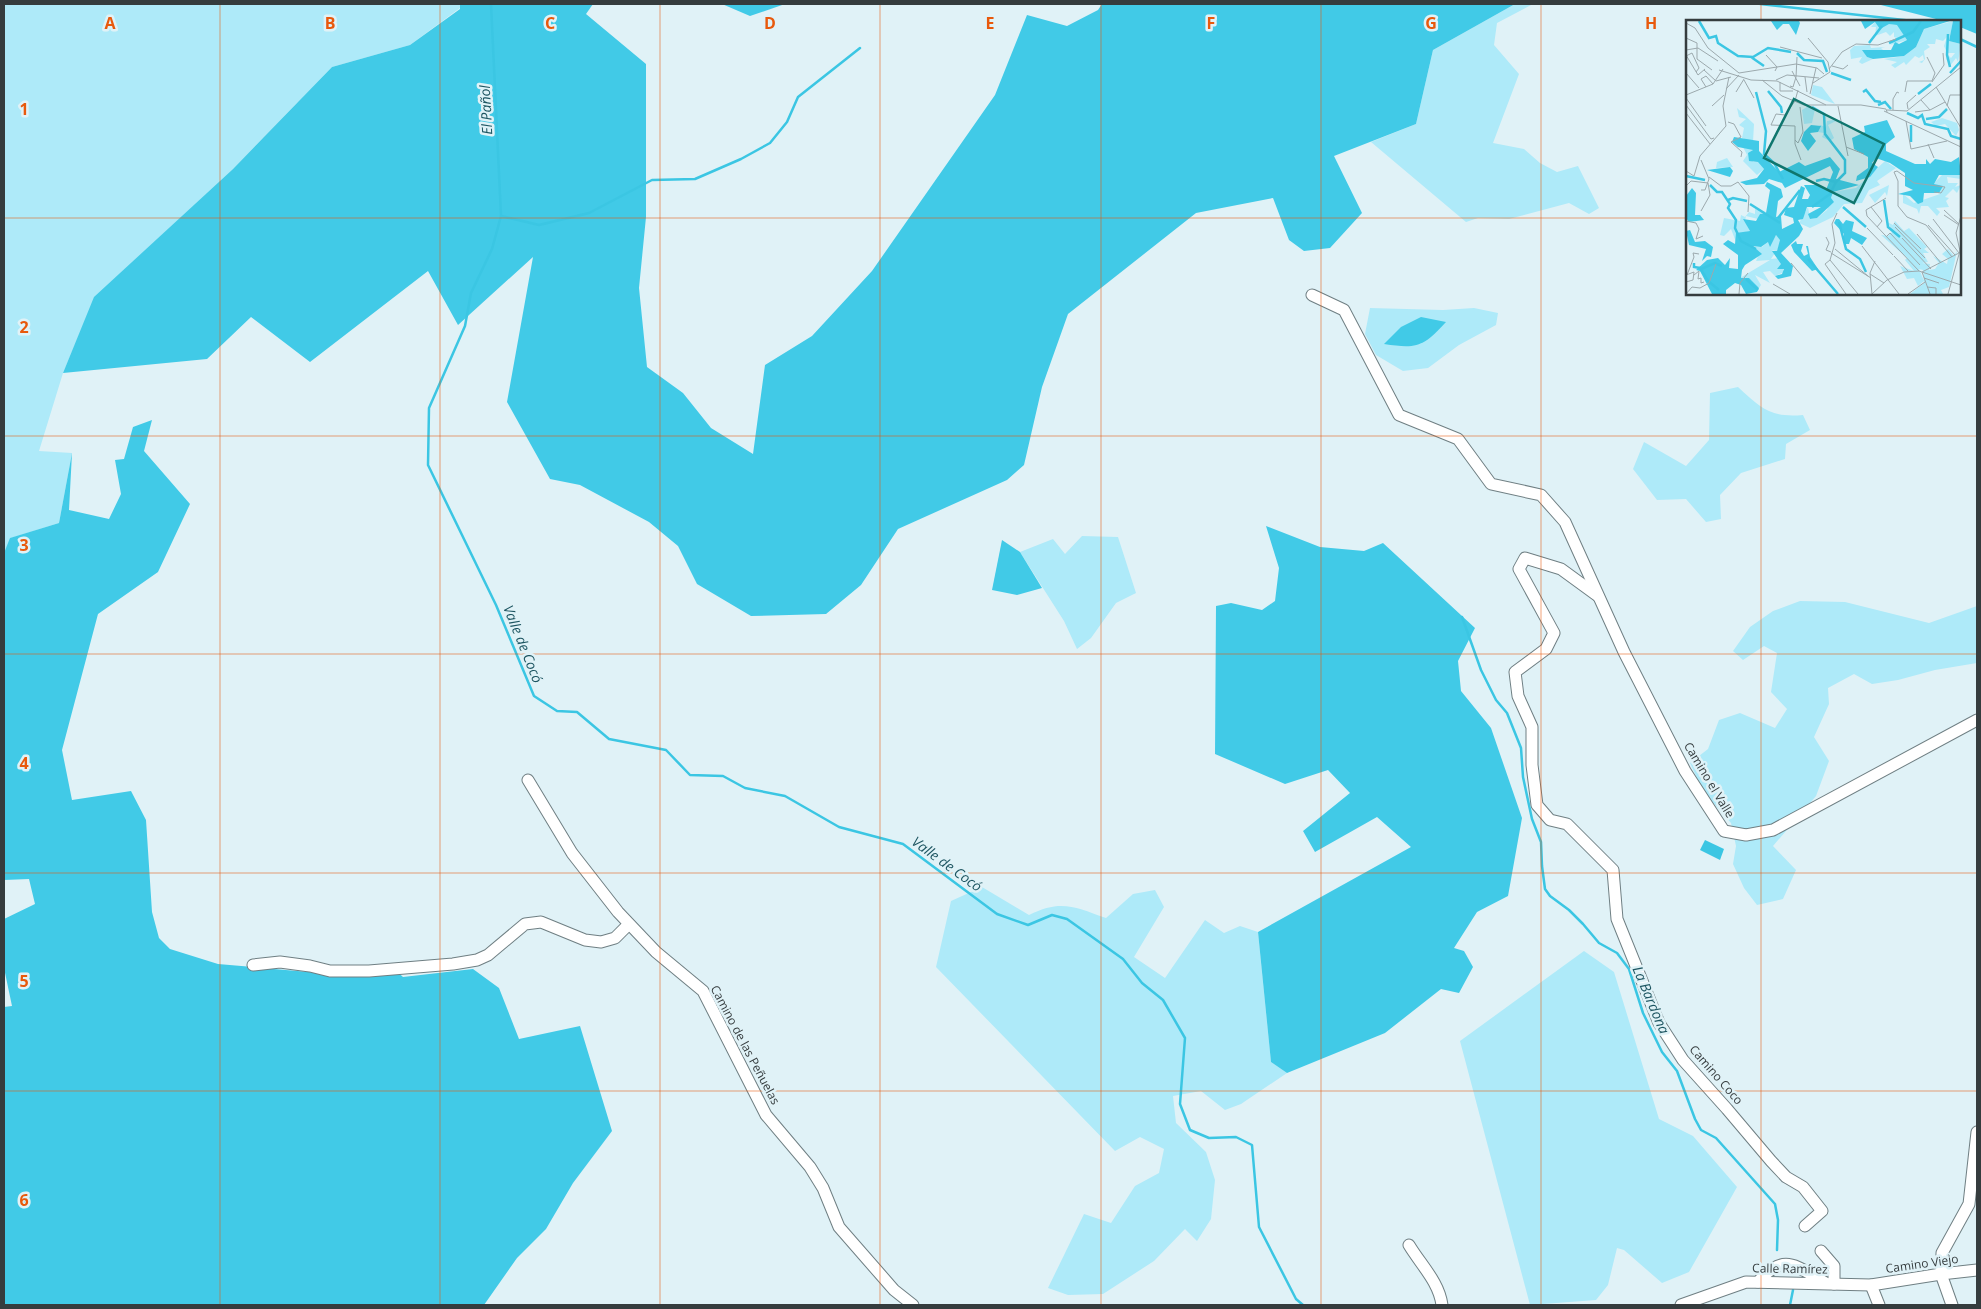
<svg xmlns="http://www.w3.org/2000/svg" width="1981" height="1309" viewBox="0 0 1981 1309" font-family="'Open Sans',sans-serif">
<style>
.green{fill:#aeeaf9}
.forest{fill:#41cae7}
.water{fill:#3bc6e3}
.lines{fill:none;stroke-linecap:round;stroke-linejoin:round}
.stream{stroke:#3bc6e3;stroke-width:2.5}
.minor-casing{stroke:#6f7f83;stroke-width:13}
.minor{stroke:#fff;stroke-width:11}
.grid{fill:none;stroke:#e8590c;stroke-width:1;stroke-opacity:0.55}
.labels{text-anchor:middle;stroke-width:5;stroke-linejoin:round;paint-order:stroke}
.street-label{font-size:12px;fill:#353c3e;stroke:#e0f2f7}
.water-label{font-size:14px;font-style:italic;fill:#1d5561;stroke:#e0f2f7}
.inset-river{fill:none;stroke:#3bc6e3;stroke-width:2.5}
.inset-road{fill:none;stroke:#9ca9ad;stroke-width:1}
.view{fill:#0f766e;fill-opacity:0.15;stroke:#0f766e;stroke-width:2.5}
.inset-edge{fill:none;stroke:#353c3e;stroke-width:2.5}
.grid-label{font-size:16px;text-anchor:middle;font-weight:bold;fill:#e8590c;stroke:#e0f2f7;stroke-width:5;stroke-linejoin:round;paint-order:stroke}
</style>
<rect width="100%" height="100%" fill="#e0f2f7"/>
<g class="green">
<polygon points="4,4 460,4 460,8 410,45 332,67 233,169 95,297 63,373 39,451 72,453 59,523 11,538 4,553"/>
<polygon points="1515,4 1533,4 1497,23 1494,45 1519,74 1493,143 1524,149 1540,163 1557,172 1578,166 1599,208 1589,214 1569,203 1509,219 1478,218 1466,222 1371,142 1416,124 1433,50"/>
<polygon points="1370,308 1443,310 1474,308 1498,313 1496,325 1459,345 1428,368 1403,371 1376,355 1365,334"/>
<path d="M1738,387C1761,408 1770,418 1803,415L1810,430L1786,444L1785,459L1741,473L1720,495L1721,519L1706,522L1686,499L1657,500L1633,469L1644,442L1686,466L1709,440L1710,393Z"/>
<polygon points="1082,536 1118,537 1136,593 1116,603 1091,638 1077,649 1064,621 1020,552 1053,539 1065,554"/>
<polygon points="1800,601 1845,602 1929,623 1977,606 1977,663 1935,670 1898,680 1872,684 1854,674 1828,688 1829,704 1814,737 1829,761 1816,796 1773,846 1796,870 1783,899 1757,905 1744,888 1733,864 1736,846 1731,823 1703,791 1690,763 1708,749 1719,720 1740,713 1775,728 1787,709 1771,692 1777,653 1764,646 1743,660 1733,651 1750,627 1773,611"/>
<path d="M982,887L1029,915C1061,899 1075,907 1106,918L1133,894L1155,890L1164,907L1134,957L1165,978L1205,920L1224,933L1240,926L1258,932L1271,1062L1287,1073L1241,1104L1225,1110L1201,1091L1173,1096L1176,1123L1206,1152L1215,1180L1211,1219L1197,1241L1185,1229L1154,1261L1103,1294L1068,1295L1048,1288L1084,1214L1111,1223L1135,1186L1159,1173L1164,1149L1140,1137L1115,1151L936,967L951,901Z"/>
<polygon points="1584,951 1614,972 1659,1119 1693,1136 1737,1187 1689,1272 1662,1283 1624,1250 1617,1248 1608,1285 1596,1300 1530,1305 1460,1041"/>
</g>
<g class="forest">
<polygon points="460,4 593,4 586,14 646,64 646,217 639,288 647,367 683,393 711,428 753,454 765,365 812,336 872,271 995,95 1027,15 1067,26 1098,10 1102,4 1515,4 1433,50 1416,124 1334,156 1362,213 1330,248 1304,251 1289,240 1273,198 1196,213 1068,314 1042,387 1024,465 1007,480 898,529 861,585 826,614 751,616 697,584 678,546 649,522 580,485 550,479 507,402 533,257 458,325 428,271 310,362 251,317 207,359 63,373 94,297 233,169 332,67 410,45 460,9"/>
<polygon points="722,4 785,4 750,16"/>
<polygon points="1877,4 1977,4 1977,34 1960,27 1960,21 1944,21"/>
<path d="M1421,317L1446,322C1423,347 1417,349 1384,344L1401,327Z"/>
<polygon points="152,420 144,451 190,504 158,572 98,614 62,750 72,800 131,791 146,820 152,912 159,938 170,949 218,964 343,975 394,969 403,977 473,969 499,988 519,1039 580,1026 612,1131 573,1183 546,1229 517,1258 484,1305 4,1305 4,1007 12,1006 4,968 4,919 35,904 29,879 4,880 4,553 10,538 59,523 72,453 69,510 109,519 121,494 115,460 124,459 133,427"/>
<polygon points="1266,526 1320,547 1364,551 1383,543 1475,628 1458,661 1461,691 1491,728 1522,818 1508,896 1477,912 1454,948 1464,951 1473,967 1459,993 1441,989 1385,1033 1287,1073 1271,1062 1258,932 1411,847 1377,817 1315,852 1303,831 1350,793 1328,770 1285,784 1215,754 1216,606 1231,603 1262,610 1275,601 1279,568"/>
<polygon points="1002,540 1020,552 1042,588 1017,595 992,590"/>
</g>
<polygon class="water" points="1705,840 1724,849 1720,860 1700,850"/>
<g class="lines">
<g class="stream">
<polyline points="491,4 501,216"/>
<polyline points="1760,4 1913,21"/>
<polyline points="1960,39 1977,47"/>
<polyline points="860,48 798,97 787,122 770,143 741,159 695,179 652,180 589,213 539,225 501,216 492,249 471,293 465,326 429,408 428,465 496,605 534,696 557,711 577,712 609,739 666,750 690,775 723,776 745,788 785,796 839,827 903,844 997,914 1028,925 1052,915 1067,919 1123,959 1142,983 1163,1000 1185,1038 1180,1104 1190,1130 1209,1138 1236,1137 1252,1145 1259,1227 1296,1299 1303,1305"/>
<polyline points="1462,617 1481,670 1496,700 1507,713 1521,748 1523,777 1532,819 1541,842 1542,866 1545,889 1550,896 1569,910 1583,924 1599,943 1617,953 1629,969 1643,1013 1662,1052 1677,1071 1695,1119 1701,1130 1716,1138 1775,1204 1778,1220 1777,1250"/>
<polyline points="1790,1305 1793,1290"/>
</g>
<g class="minor-casing">
<g id="minor">
<polyline points="1312,295 1344,310 1399,415 1458,439 1491,484 1541,495 1565,522 1624,652 1685,771 1724,831 1746,835 1773,830 1977,720"/>
<polyline points="1598,596 1561,569 1525,558 1519,569 1554,633 1546,649 1515,672 1518,696 1532,727 1532,765 1537,805 1550,820 1567,824 1613,870 1617,919 1659,1023 1683,1060 1727,1109 1771,1161 1786,1177 1803,1187 1822,1211 1805,1226"/>
<polyline points="528,780 572,853 618,912 656,952 703,991 766,1115 810,1167 823,1188 839,1227 894,1290 913,1305"/>
<polyline points="253,965 280,962 310,966 330,971 369,971 453,964 477,960 488,955 525,924 541,922 585,940 601,942 615,938 628,925"/>
<path d="M1409,1245C1421,1265 1439,1282 1442,1305"/>
<polyline points="1821,1251 1834,1266 1834,1284"/>
<path d="M1758,1282C1785,1251 1796,1267 1826,1283"/>
<polyline points="1871,1285 1879,1305"/>
<polyline points="1681,1305 1746,1282 1871,1285 1941,1274 1977,1270"/>
<polyline points="1952,1305 1941,1274 1942,1253 1969,1204 1977,1132"/>
</g>
</g>
<use href="#minor" class="minor"/>
</g>
<path class="grid" d="M220,4V1305M440,4V1305M660,4V1305M880,4V1305M1101,4V1305M1321,4V1305M1541,4V1305M1761,4V21M4,218H1687M1960,218H1977M1761,294V1305M4,436H1977M4,654H1977M4,873H1977M4,1091H1977"/>
<g class="labels">
<g class="street-label">
<text transform="translate(1709 780) rotate(59)" y="4">Camino el Valle</text>
<text transform="translate(745 1045) rotate(62)" y="4">Camino de las Peñuelas</text>
<text transform="translate(1716 1075) rotate(49)" y="4">Camino Coco</text>
<text transform="translate(1922 1264) rotate(-8)" y="4">Camino Viejo</text>
<text transform="translate(1790 1269) rotate(1)" y="4">Calle Ramírez</text>
</g>
<g class="water-label">
<text transform="translate(486 110) rotate(-93)" y="5">El Pañol</text>
<text transform="translate(523 644) rotate(68)" y="5">Valle de Cocó</text>
<text transform="translate(947 864) rotate(36)" y="5">Valle de Cocó</text>
<text transform="translate(1651 1000) rotate(67)" y="5">La Bardona</text>
</g>
</g>
<g transform="translate(1686 20)">
<rect width="275" height="275" fill="#e0f2f7"/>
<path d="M267,1L263,21L275,24L272,42L270,38L264,46L260,39L261,34L265,38L269,33H261L258,26L261,17L257,21L250,19L249,24H241L244,27L238,31L239,39L236,43L233,42L238,40L237,35L233,38L229,36L220,45L218,42L209,48L205,45L211,42L198,39L218,36L230,27L238,9ZM189,2L212,5L221,20L204,25L211,18L208,17V12L204,16L200,12L189,16L190,7H185ZM184,25L185,28L199,27L195,28L197,30H178L181,37L187,39L176,44L173,42L176,37L165,39L164,30L168,26ZM127,65L136,67L149,84L125,75ZM121,87L129,89L126,103L118,104L116,90ZM51,88L68,104L67,122L56,118L58,108L53,105L60,99L53,97ZM256,98L271,103L273,110L270,116L259,104L250,106L245,102ZM147,100L150,101L142,105L148,118L144,121L136,117L138,113L132,112L134,105L140,107L141,101ZM57,127L68,129L63,133L67,142H73L78,149L71,155L57,141L61,135ZM41,138L47,147L30,148L31,142ZM199,141L210,148L191,161L194,165L183,170L176,183L158,184L147,197L124,208L113,203L122,187L124,199L131,198L141,190L147,172L170,168ZM257,154L275,155V159L261,157L262,163H272L269,167L275,165L271,173L267,169L259,177L263,178L260,181L263,187L250,188L254,192L251,196L242,186H235L233,194L231,189L217,183V174L228,183L254,174L248,163ZM203,165L201,176L199,172L189,183L183,175ZM69,189L80,192L74,194L72,199L60,196L59,201L64,211L50,214V222L45,209L38,216L34,215L38,198L54,201L55,195L59,197L63,192L69,194ZM209,201L218,211L223,208L241,227L238,229L243,233H237L242,242L236,243L244,244L243,250L249,249L253,243L247,236L261,244L262,239L256,234L262,229L268,236L271,231L263,267L255,270L257,274H224L238,263L237,250L233,249L238,261L232,266L228,258L221,259L214,246L228,251L219,240L221,238L195,215L202,216L207,211L201,202L207,205ZM90,215L95,220L91,231L86,230L89,233L85,239L94,238L98,252L89,256L84,251L77,252L84,263L69,255L75,265L73,268L54,258L84,240L70,241L74,232L66,226L76,227L83,221L85,224Z" fill="#aeeaf9"/>
<path d="M85,1H113L114,3L110,15L103,4H97L91,10ZM175,1H264L238,9L230,27L218,36L187,39L181,37L176,30H205L209,22L213,24L221,20L211,5L203,4L194,9L189,2L179,9ZM267,1H274L275,24L263,21ZM201,100L209,117L200,124V131L229,144H240V139L244,144L249,139L265,142L273,137L275,155H253L248,164L257,166L253,173H238L237,182L232,184L224,176L212,174L227,170L219,166V153L204,143L190,138L186,143L192,147L184,157L170,161L171,156L182,148V137L168,129L166,118L179,112L178,106ZM125,105L135,106L132,112L124,113L130,121L122,131L115,121L118,112ZM48,117L73,121V131L93,152L113,142L119,146L144,137L154,149L150,159L173,165L147,172L145,178L148,182L131,198L124,199L122,194L135,187H121L117,199L112,200L117,209L113,216L95,233L107,246L105,256L92,259L89,256L96,254L98,249H91L95,244L86,231H91L94,220L90,215L84,227L82,222L75,227L67,226L76,234L59,245L56,250L55,258H63L73,268L71,272L60,274L55,265L49,263L40,270V274H26L14,251L10,250L21,240L32,238L39,245L44,238L43,248L52,249V235L37,224L42,220L49,224L50,213L64,211L57,199L70,201L74,194L80,193L84,170L79,166L81,162L95,169L97,177L92,181L90,197L95,196L96,209L108,203L107,198L98,195L100,188L108,187L115,166L119,168L116,179H122L124,175L118,165H134L140,170L147,152L144,146L99,168L96,163L83,159L78,164L60,165L54,162L71,158L78,149L72,142L63,141L62,133L67,130L52,127L46,122ZM44,147L47,151L44,157L21,150ZM6,168L10,173L9,195H14L18,200L3,202L0,198V176ZM150,199H153L157,204L160,200L168,202L166,211L181,218L176,225L165,218L163,224H158V214L148,203ZM4,210L9,222L19,221L27,227L25,237L21,236L16,241L20,229L3,225L0,211ZM110,221L111,224H117L115,231L118,236L122,234L120,226H122L124,237L132,249L126,251L108,232L105,225Z" fill="#41cae7"/>
<path class="inset-river" d="M13,1L23,18L30,16L32,23L52,36L67,37L82,28L105,32M262,14L261,35L264,47M183,23L196,6M203,23L227,12L235,1M111,33L118,40L137,41L141,52M65,37L78,46M145,53L165,60M264,53L275,41M82,71L95,87L96,93M70,72L80,111L78,134L88,143L97,159M177,72L180,70L189,81L195,82M232,74L245,64M192,85L199,82L205,89M126,87L138,94L139,114L159,140V153L150,162L138,159L130,161M221,93L232,98L236,95L239,104L262,109L265,116L275,119M240,99L253,97L261,89M225,122V105M0,156L19,160M24,165L31,172H36L44,184L42,188L50,200L49,208L55,221L70,229M42,180L47,178L61,181M198,180L202,207L214,217M64,184L94,203M126,187L144,174L150,162M157,187L180,207M92,198L114,170M153,202L160,229L174,239L180,252M122,239L152,274M8,243V247L14,248L22,261L33,270M15,249L29,243L36,246M60,259L72,270"/>
<path class="inset-road" d="M0,3L9,8L22,28L53,53M0,18L11,23V39L26,50M122,18L142,42L144,52L127,63M94,27L136,38M0,30L12,28L32,41M0,35L12,55L19,49M80,35L91,47L89,51M0,36L6,33L13,48L10,52M241,37L249,53L246,61M110,44L131,48L138,54M146,46L157,49L162,45M143,49L156,32L170,24L192,25L210,19M18,50L30,61L45,57M33,50L65,60L91,61L140,85H175L200,89L201,92M106,51L114,66M0,53L13,68M53,53L110,44M119,57L121,72M58,60L68,78M76,60L96,76L118,85H140M90,60L101,55L133,58M94,62V71H107M246,62L258,45L257,33M104,66L107,67L110,57L111,37M20,67L15,59L20,56L27,64M250,67L275,108M40,69L53,55M112,70L109,81L99,95L90,94L85,105L109,106V124L115,140M50,72L58,59M219,72L221,61H246M124,74L130,48M0,75L27,64L37,49M0,78L20,106M235,80L244,90L259,82M0,85L25,119L28,118M26,86L38,75M152,86L162,136M261,86L264,75H275M222,89L221,83L230,75M201,90L221,91L275,47M207,90V79L211,72L213,73M198,91L275,127M229,92L244,90M0,93L24,124M220,101L225,129L261,121M42,102L48,104L55,117L45,122L56,132L55,137M109,120L112,123L117,112L114,87M242,124L248,138M160,127L178,134M15,140L23,159L19,170H15M0,151L8,156L14,136L40,106L37,86L43,57M23,157L35,166H45L52,162L63,176M0,166L5,161L22,163M248,172L255,173L259,167L228,163L211,151L208,152L212,161V186L221,197L240,205L266,237M200,178L180,190L181,196L233,251M185,187L196,201L191,207M258,190L273,204M15,191L24,175L22,163M62,192L63,176M151,193L146,204L149,223L144,240L172,274M258,195L273,205M0,198V201L10,203L13,209L10,219L17,216M247,199L273,233M208,203L235,229M242,205L269,235M209,207L239,238M181,208L207,235M231,214L255,243M140,217L143,223L140,230L145,232M200,217L204,213L234,245M216,218L245,249M176,226L213,274M149,229L182,256M274,231L270,213L275,196M145,233L185,258M208,236L222,251M144,240L139,244L160,274M105,243L131,274M236,252L273,233M236,252L244,274M184,254L198,263M0,255L8,252L7,260L0,262M1,255L8,237L7,233L13,234M8,255L13,251L12,259L15,258V263L18,262M238,258L253,263M87,264L104,274M241,267L250,268V274M0,274L6,267L14,268L23,263L30,244M53,274L54,263L62,253M186,274L201,260L218,252L233,251L275,265M186,274L184,253L189,241M222,274L239,262M262,274L275,227"/>
<path class="view" d="M108,79L198,124L168,183L78,138Z"/>
<rect width="275" height="275" class="inset-edge"/>
</g>
<g class="grid-label">
<text x="110" y="29">A</text>
<text x="330" y="29">B</text>
<text x="550" y="29">C</text>
<text x="770" y="29">D</text>
<text x="990" y="29">E</text>
<text x="1211" y="29">F</text>
<text x="1431" y="29">G</text>
<text x="1651" y="29">H</text>
<text x="24" y="115">1</text>
<text x="24" y="333">2</text>
<text x="24" y="551">3</text>
<text x="24" y="769">4</text>
<text x="24" y="987">5</text>
<text x="24" y="1206">6</text>
</g>
<rect width="1981" height="1309" fill="none" stroke="#353c3e" stroke-width="10"/>
</svg>
